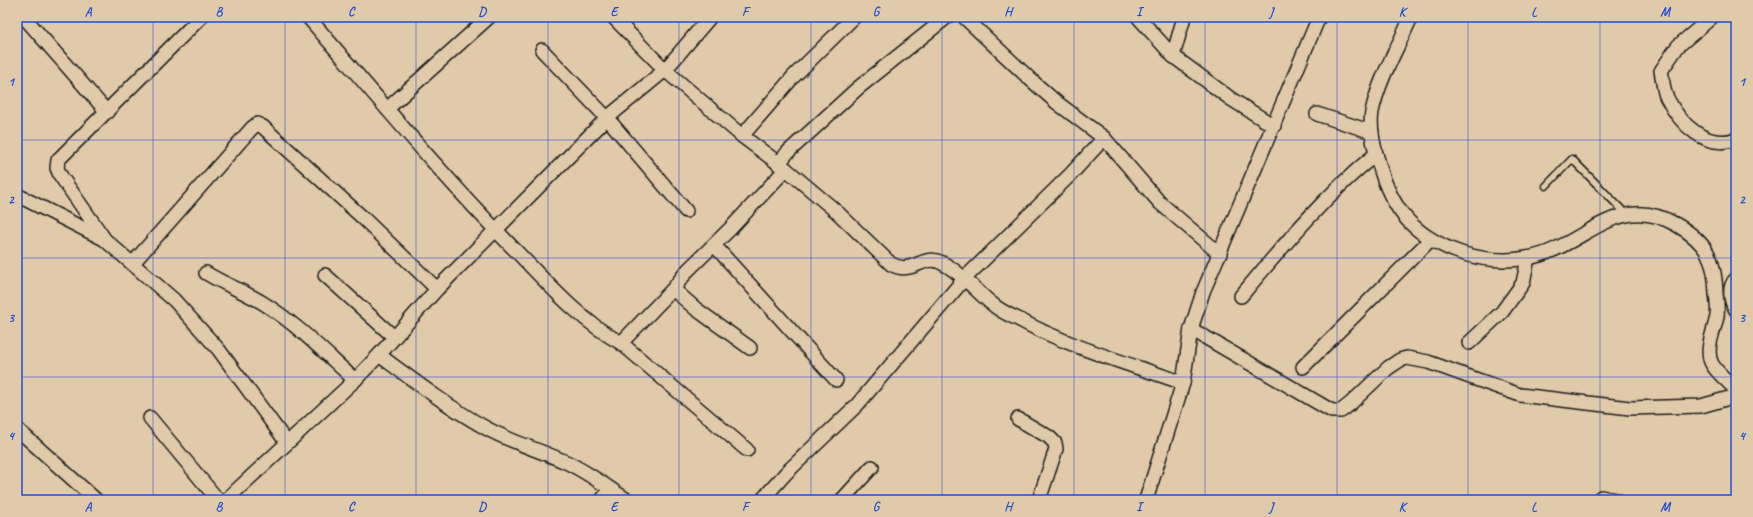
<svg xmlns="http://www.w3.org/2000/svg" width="1753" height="517" viewBox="0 0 1753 517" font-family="Caveat,sans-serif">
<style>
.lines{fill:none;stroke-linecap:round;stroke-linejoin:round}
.service-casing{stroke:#1c1c1c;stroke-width:9}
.minor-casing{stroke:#1c1c1c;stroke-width:16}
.service{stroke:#e1caaa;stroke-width:6}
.minor{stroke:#e1caaa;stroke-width:13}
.grid{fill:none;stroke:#1d4ed8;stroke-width:1;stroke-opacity:0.55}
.neatline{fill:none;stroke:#1d4ed8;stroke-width:1.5}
.grid-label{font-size:13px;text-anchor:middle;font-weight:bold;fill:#1d4ed8}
</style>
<rect width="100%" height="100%" fill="#e1caaa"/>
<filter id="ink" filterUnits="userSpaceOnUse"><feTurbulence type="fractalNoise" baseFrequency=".025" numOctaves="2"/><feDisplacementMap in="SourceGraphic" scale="8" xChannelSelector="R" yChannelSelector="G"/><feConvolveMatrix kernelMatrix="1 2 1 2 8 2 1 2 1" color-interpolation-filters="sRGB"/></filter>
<g filter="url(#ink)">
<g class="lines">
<g class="service-casing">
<polyline id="service" points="1546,186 1572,159 1626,214"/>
</g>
<g class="minor-casing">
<g id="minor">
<polyline points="24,17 107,112"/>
<path d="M308,17C377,97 445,179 519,254C551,287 581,321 621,343L747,450"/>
<path d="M613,17L665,70L742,136L786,169L837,212L891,264C912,276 923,254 940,262C962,272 977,293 996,307C1003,312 1011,316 1018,319C1067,346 1129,364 1183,383"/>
<polyline points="964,17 1030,79 1056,102 1104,138 1160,203 1220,254"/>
<polyline points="1138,17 1173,56 1231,99 1274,126"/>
<path d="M1411,17C1398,48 1379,78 1372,112C1369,129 1374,148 1379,164C1392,211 1415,237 1461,253C1483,260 1504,262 1527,258C1583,249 1616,189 1677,225C1708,243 1715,260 1716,294C1717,301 1718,309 1717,316C1715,329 1704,350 1712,364C1717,373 1729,382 1736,390"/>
<path d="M1712,17L1678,46L1661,71C1663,79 1663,91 1667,98C1680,124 1706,150 1736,139"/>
<polyline points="542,50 607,118 686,211"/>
<polyline points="1173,56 1184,17"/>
<polyline points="387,109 489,17"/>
<polyline points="1317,114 1372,132"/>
<polyline points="742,136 793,77 854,17"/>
<polyline points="778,164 788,152 858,88 947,17"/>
<polyline points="17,195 104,239 174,300 219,350 287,443"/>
<polyline points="103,237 60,175 57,168 58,160 201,17"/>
<polyline points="714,245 836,380"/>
<polyline points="133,263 252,128 257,124 263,127 362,217 437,289"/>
<path d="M206,273C224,284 245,292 263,303C297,324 325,353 355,380"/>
<polyline points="325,275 394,337"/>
<path d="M1736,279C1728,286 1730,301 1736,310"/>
<polyline points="673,289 696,309 750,348"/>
<path d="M1241,296C1283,246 1325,195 1376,154"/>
<polyline points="1191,329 1332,411 1341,411 1350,404 1388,368 1400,360 1407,358 1428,362 1520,395 1630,408 1701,406 1736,396"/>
<polyline points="621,343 673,289 688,270 730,229 786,169"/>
<polyline points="1469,343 1502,312 1523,283 1528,258"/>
<path d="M379,355C413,380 447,406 484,427C510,442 540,450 568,463C589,473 607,487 627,500"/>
<polyline points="1303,367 1430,240"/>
<polyline points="150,418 218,500"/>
<polyline points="1018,419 1049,437 1055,443 1056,449 1039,500"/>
<polyline points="17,429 96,500"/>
<polyline points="1601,497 1617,500"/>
<polyline points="226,500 355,380 379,355 437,289 607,118 665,70 710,17"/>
<polyline points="602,500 610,489"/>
<polyline points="762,500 786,473 857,405 965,278 1071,174 1104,138"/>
<polyline points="842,500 872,467"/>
<polyline points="1146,500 1183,383 1191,329 1203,292 1319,17"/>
</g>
</g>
<use href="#service" class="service"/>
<use href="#minor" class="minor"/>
</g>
</g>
<path class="grid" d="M153,17V500M285,17V500M416,17V500M548,17V500M679,17V500M811,17V500M942,17V500M1074,17V500M1205,17V500M1337,17V500M1468,17V500M1600,17V500M17,140H1736M17,258H1736M17,377H1736"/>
<rect width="1753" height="517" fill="none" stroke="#e1caaa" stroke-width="44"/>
<rect x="22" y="22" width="1709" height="473" class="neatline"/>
<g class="grid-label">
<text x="88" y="16">A</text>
<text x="219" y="16">B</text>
<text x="351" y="16">C</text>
<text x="482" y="16">D</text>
<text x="614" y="16">E</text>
<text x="745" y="16">F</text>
<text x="876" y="16">G</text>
<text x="1008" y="16">H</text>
<text x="1139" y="16">I</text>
<text x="1271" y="16">J</text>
<text x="1402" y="16">K</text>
<text x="1534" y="16">L</text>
<text x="1665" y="16">M</text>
<text x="11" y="86">1</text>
<text x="1742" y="86">1</text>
<text x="11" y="204">2</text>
<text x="1742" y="204">2</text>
<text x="11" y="322">3</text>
<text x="1742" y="322">3</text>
<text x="11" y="440">4</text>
<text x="1742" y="440">4</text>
<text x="88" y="511">A</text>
<text x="219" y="511">B</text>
<text x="351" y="511">C</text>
<text x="482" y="511">D</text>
<text x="614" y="511">E</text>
<text x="745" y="511">F</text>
<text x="876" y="511">G</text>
<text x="1008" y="511">H</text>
<text x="1139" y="511">I</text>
<text x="1271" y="511">J</text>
<text x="1402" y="511">K</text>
<text x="1534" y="511">L</text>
<text x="1665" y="511">M</text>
</g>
</svg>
